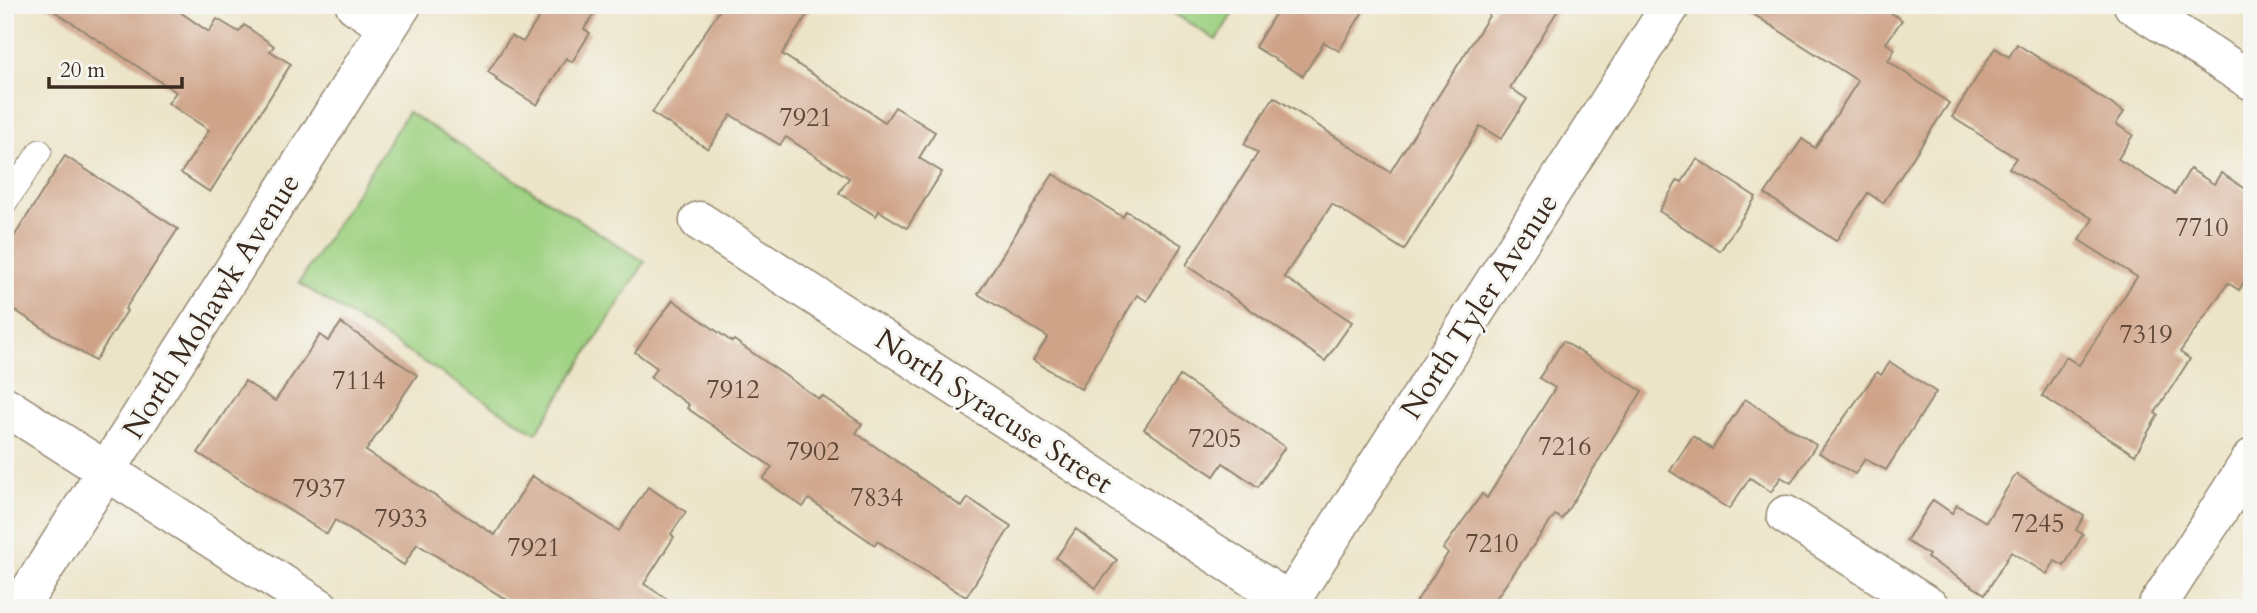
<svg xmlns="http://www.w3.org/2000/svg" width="2257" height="613" viewBox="0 0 2257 613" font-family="Cardo,serif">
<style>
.green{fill:#9fd282;stroke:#6d7e50;stroke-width:2}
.building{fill:#cfa387}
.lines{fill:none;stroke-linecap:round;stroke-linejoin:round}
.lane-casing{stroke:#948772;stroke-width:25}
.street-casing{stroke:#948772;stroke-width:41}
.lane{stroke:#fff;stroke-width:23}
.street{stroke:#fff;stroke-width:38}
.labels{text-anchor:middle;stroke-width:6;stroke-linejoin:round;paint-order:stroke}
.number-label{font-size:26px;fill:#604838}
.street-label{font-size:30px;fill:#3b2a1e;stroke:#f6f6f2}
</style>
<rect width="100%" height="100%" fill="#f6f6f2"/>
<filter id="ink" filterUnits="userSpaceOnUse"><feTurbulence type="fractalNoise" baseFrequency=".0143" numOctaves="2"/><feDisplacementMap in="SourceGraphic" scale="14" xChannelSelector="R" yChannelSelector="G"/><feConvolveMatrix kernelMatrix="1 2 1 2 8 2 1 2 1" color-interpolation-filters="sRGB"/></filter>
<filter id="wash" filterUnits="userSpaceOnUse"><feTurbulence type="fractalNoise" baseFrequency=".00686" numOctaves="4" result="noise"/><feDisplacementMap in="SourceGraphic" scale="28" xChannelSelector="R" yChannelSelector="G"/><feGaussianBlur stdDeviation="1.57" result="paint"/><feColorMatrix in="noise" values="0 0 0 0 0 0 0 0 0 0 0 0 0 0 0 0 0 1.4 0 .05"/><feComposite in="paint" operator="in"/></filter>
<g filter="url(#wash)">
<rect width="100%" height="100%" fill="#ece4c7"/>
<g class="green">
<polygon points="1161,5 1238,5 1216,40"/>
<polygon points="408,112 645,262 536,433 299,283"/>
</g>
<g id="blocks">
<g class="building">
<polygon points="45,5 170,5 209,32 217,19 239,32 244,25 274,46 270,51 291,64 210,192 181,173 209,130 168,103 176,92"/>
<polygon points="547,5 600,5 584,29 590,33 572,62 566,58 537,105 496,80 497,78 488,72 511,36 523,42"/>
<polygon points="723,5 813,5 782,54 885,122 895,107 935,132 919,158 942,172 907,228 879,211 876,216 839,193 849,178 786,137 780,145 731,115 708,149 652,113"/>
<polygon points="1260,5 1367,5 1339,51 1324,42 1303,76 1255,47 1275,14"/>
<polygon points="1496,5 1561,5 1510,88 1527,99 1501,139 1480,126 1404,250 1332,204 1284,277 1352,322 1325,361 1186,265 1258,153 1244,144 1274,97 1390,172"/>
<polygon points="1739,5 1879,5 1902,20 1886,43 1895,49 1888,61 1949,103 1883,203 1868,193 1836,241 1765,194 1802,139 1815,148 1858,81"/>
<polygon points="2017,44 2124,112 2116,124 2133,135 2118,159 2175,194 2190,169 2214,184 2221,173 2252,193 2252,269 2239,290 2228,283 2180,352 2190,359 2155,413 2158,415 2135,455 2042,396 2066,357 2079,365 2137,277 2079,240 2093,219 2009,168 2016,158 1952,117 1995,48 2009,57"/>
<polygon points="65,156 178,229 125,309 127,311 95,361 5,304 5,251"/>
<polygon points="1697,159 1756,197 1720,251 1659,211 1678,180 1682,182"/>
<polygon points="1053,174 1123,217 1126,211 1182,245 1147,301 1137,295 1081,389 1033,360 1048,337 978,294"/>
<polygon points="673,300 732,342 734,340 819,399 822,396 862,424 856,433 962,507 968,498 1011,526 966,597 877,541 875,545 809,499 803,507 763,479 772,467 687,408 689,405 650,377 657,368 635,352"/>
<polygon points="341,323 417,375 366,451 495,535 532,476 619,531 648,487 686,512 671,534 674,537 644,584 681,608 520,608 417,544 404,565 335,520 327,534 198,453 245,381 275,401 320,335 328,341"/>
<polygon points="1563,341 1642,391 1562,519 1555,515 1489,608 1412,608 1448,553 1443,549 1482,494 1487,498 1555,388 1539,378"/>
<polygon points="1890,362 1936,392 1886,470 1865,459 1855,474 1819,453 1877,372 1881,375"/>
<polygon points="1180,376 1285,447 1258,487 1223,463 1214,476 1144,429"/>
<polygon points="1745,399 1816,445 1791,483 1781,477 1771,492 1750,478 1729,509 1670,471 1693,436 1712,449"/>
<polygon points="2016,474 2084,516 2076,530 2083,534 2064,566 2055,561 2047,574 2011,552 1985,594 1927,558 1929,555 1906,541 1933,500 1952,513 1957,505 1986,522"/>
<polygon points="1076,529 1117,560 1096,588 1056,558"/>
</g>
</g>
</g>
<g filter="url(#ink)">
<use href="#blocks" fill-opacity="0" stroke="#948772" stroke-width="2"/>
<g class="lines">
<g class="lane-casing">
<polyline id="lane" points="5,203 40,151"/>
</g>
<g class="street-casing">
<g id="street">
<polyline points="355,5 388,27"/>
<polyline points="2133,5 2252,81"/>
<polyline points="699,221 1290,602"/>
<polyline points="5,406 320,608"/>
<polyline points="1786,515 1931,608"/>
<polyline points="19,608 402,5"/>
<polyline points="1286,608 1671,5"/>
<polyline points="2156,608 2252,458"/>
</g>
</g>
<use href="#lane" class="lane"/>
<use href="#street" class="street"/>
</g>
</g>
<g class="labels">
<g class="number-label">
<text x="806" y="126">7921</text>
<text x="2202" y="236">7710</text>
<text x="2146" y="343">7319</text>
<text x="359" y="389">7114</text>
<text x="733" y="398">7912</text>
<text x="1215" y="447">7205</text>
<text x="1565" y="455">7216</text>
<text x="813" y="460">7902</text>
<text x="319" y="497">7937</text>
<text x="877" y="506">7834</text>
<text x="401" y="527">7933</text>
<text x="2038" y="532">7245</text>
<text x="1492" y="552">7210</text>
<text x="534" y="556">7921</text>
</g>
<g class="street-label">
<text transform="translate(211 306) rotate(-58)" y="10">North Mohawk Avenue</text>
<text transform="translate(1479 306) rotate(-57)" y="10">North Tyler Avenue</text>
<text transform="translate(994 411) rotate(33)" y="10">North Syracuse Street</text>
</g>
</g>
<rect width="2257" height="613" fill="none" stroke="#f6f6f2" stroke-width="28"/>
<path d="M49 77v10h133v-10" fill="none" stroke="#3b2a1e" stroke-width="3.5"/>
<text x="60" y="77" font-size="21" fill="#3b2a1e" stroke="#f6f6f2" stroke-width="5" paint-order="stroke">20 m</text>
</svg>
